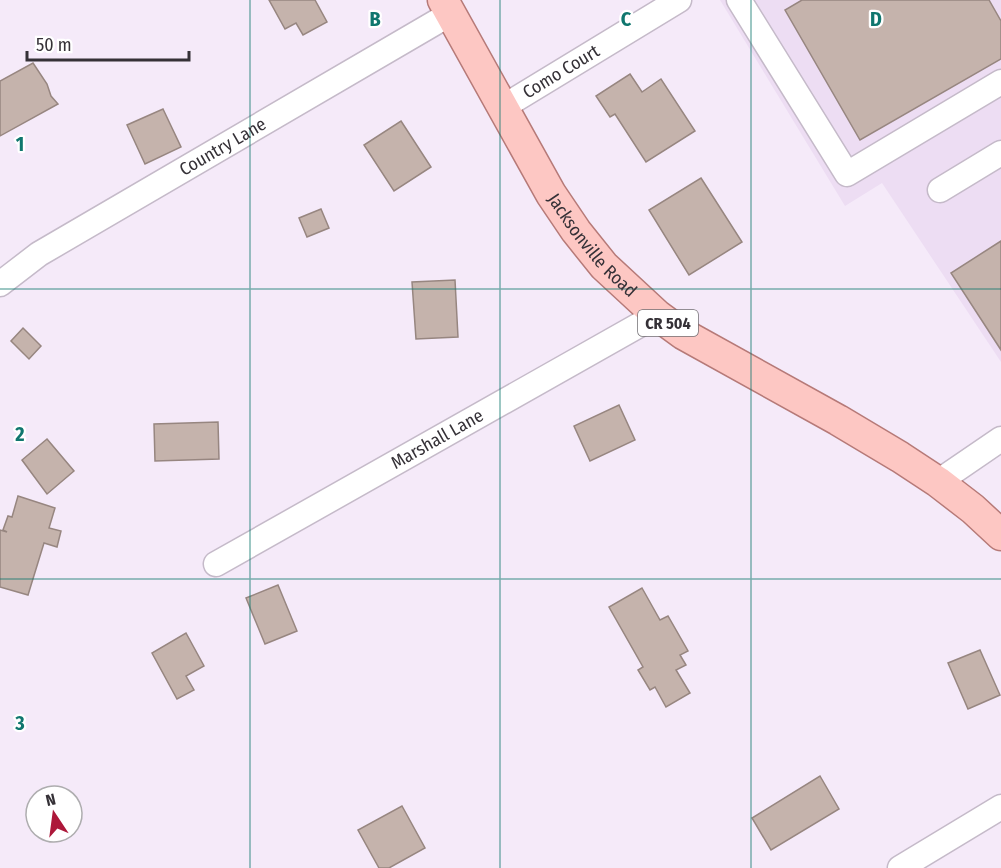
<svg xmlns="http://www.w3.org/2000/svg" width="1001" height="868" viewBox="0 0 1001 868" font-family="'Fira Sans Condensed',sans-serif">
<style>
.built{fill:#edddf3}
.building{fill:#c5b3ac;stroke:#978680;stroke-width:1.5}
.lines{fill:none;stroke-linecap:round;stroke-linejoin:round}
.minor-casing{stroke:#c5bac9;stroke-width:27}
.major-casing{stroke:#b67a78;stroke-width:33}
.minor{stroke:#fff;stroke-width:24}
.major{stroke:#fdc7c3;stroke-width:30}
.grid{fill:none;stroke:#0f766e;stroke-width:1.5;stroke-opacity:0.55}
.labels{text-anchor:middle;stroke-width:4.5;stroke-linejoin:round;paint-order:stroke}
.shield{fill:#fff;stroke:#726f73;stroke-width:1.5}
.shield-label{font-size:16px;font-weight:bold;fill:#353137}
.street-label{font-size:18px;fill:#353137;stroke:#fff}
.grid-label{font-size:20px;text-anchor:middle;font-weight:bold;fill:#0f766e;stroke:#fff;stroke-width:4.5;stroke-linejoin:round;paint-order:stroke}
</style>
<rect width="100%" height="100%" fill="#f5eaf9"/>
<polygon class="built" points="720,0 1001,0 1001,362 882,183 845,206"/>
<g class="building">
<polygon points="269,0 315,0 327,22 303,35 296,23 285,29"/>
<polygon points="802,0 989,0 1001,21 1001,59 860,140 785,10"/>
<polygon points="33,63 47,84 51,96 58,104 0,136 0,81"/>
<polygon points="630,74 642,92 661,79 695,131 646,162 615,114 610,117 596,96"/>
<polygon points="163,109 181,147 145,164 127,125"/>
<polygon points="401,121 431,167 394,191 364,145"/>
<polygon points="701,178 742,242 689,275 649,210"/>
<polygon points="321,209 329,228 307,237 299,218"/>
<polygon points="1001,241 1001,350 951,273"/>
<polygon points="455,280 458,337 416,339 412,282"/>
<polygon points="23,328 41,346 29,359 11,341"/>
<polygon points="619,405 635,440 590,461 574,426"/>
<polygon points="218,422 219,459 155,461 154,424"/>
<polygon points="47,439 74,471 47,494 22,460"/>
<polygon points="18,496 55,508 49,528 61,531 57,547 44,543 28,595 0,587 0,530 7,532 3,530 8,516 12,517"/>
<polygon points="278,585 297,631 265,644 246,598"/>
<polygon points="642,588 660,620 668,616 688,651 680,655 686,665 676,670 690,693 666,707 655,687 650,690 638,670 643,667 609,607"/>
<polygon points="186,633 204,666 186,676 194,690 177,699 152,653"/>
<polygon points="980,650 1000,695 968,709 948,663"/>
<polygon points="820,776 839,809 771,850 752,818"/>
<polygon points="402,806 425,848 389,868 379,868 358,830"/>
</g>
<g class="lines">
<g class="minor-casing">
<g id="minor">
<polyline points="739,0 847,174 1001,82"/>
<path id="s1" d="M503,107L679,0"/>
<polyline points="940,190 1001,153"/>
<path id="s2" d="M0,284L39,254L450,14"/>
<polyline points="938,482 1001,439"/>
<path id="s3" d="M216,564L657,315"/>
<polyline points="900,868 1001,807"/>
</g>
</g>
<g class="major-casing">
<g id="major">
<path id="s4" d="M443,0L551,194L576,231L604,266L657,315L683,334L838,420L900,457L938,482L973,509L1001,535"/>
</g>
</g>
<use href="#minor" class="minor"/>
<use href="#major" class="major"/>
</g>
<path class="grid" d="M250,0V868M500,0V868M751,0V868M0,289H1001M0,579H1001"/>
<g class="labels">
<rect class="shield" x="638" y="310" width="60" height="26" rx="4.5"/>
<g class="shield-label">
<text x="668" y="329">CR 504</text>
</g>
<g class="street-label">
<text dy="6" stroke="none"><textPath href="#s1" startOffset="68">Como Court</textPath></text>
<text dy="6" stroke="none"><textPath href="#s2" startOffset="262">Country Lane</textPath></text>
<text dy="6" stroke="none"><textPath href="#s4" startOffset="288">Jacksonville Road</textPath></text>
<text dy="6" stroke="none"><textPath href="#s3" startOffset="254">Marshall Lane</textPath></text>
</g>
</g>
<g class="grid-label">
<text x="375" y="26">B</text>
<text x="626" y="26">C</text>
<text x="876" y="26">D</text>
<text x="20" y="151">1</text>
<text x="20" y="441">2</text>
<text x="20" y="730">3</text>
</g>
<g transform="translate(54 814) rotate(347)"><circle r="28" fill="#ffffff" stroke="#aeadaf" stroke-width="1.5"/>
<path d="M0-4.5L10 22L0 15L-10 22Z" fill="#ad183a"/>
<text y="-9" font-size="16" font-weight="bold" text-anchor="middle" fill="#353137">N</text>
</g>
<path d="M27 51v9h162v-9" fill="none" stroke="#353137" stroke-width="3"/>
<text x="36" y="51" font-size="18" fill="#353137" stroke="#ffffff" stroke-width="4.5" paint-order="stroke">50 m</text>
</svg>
